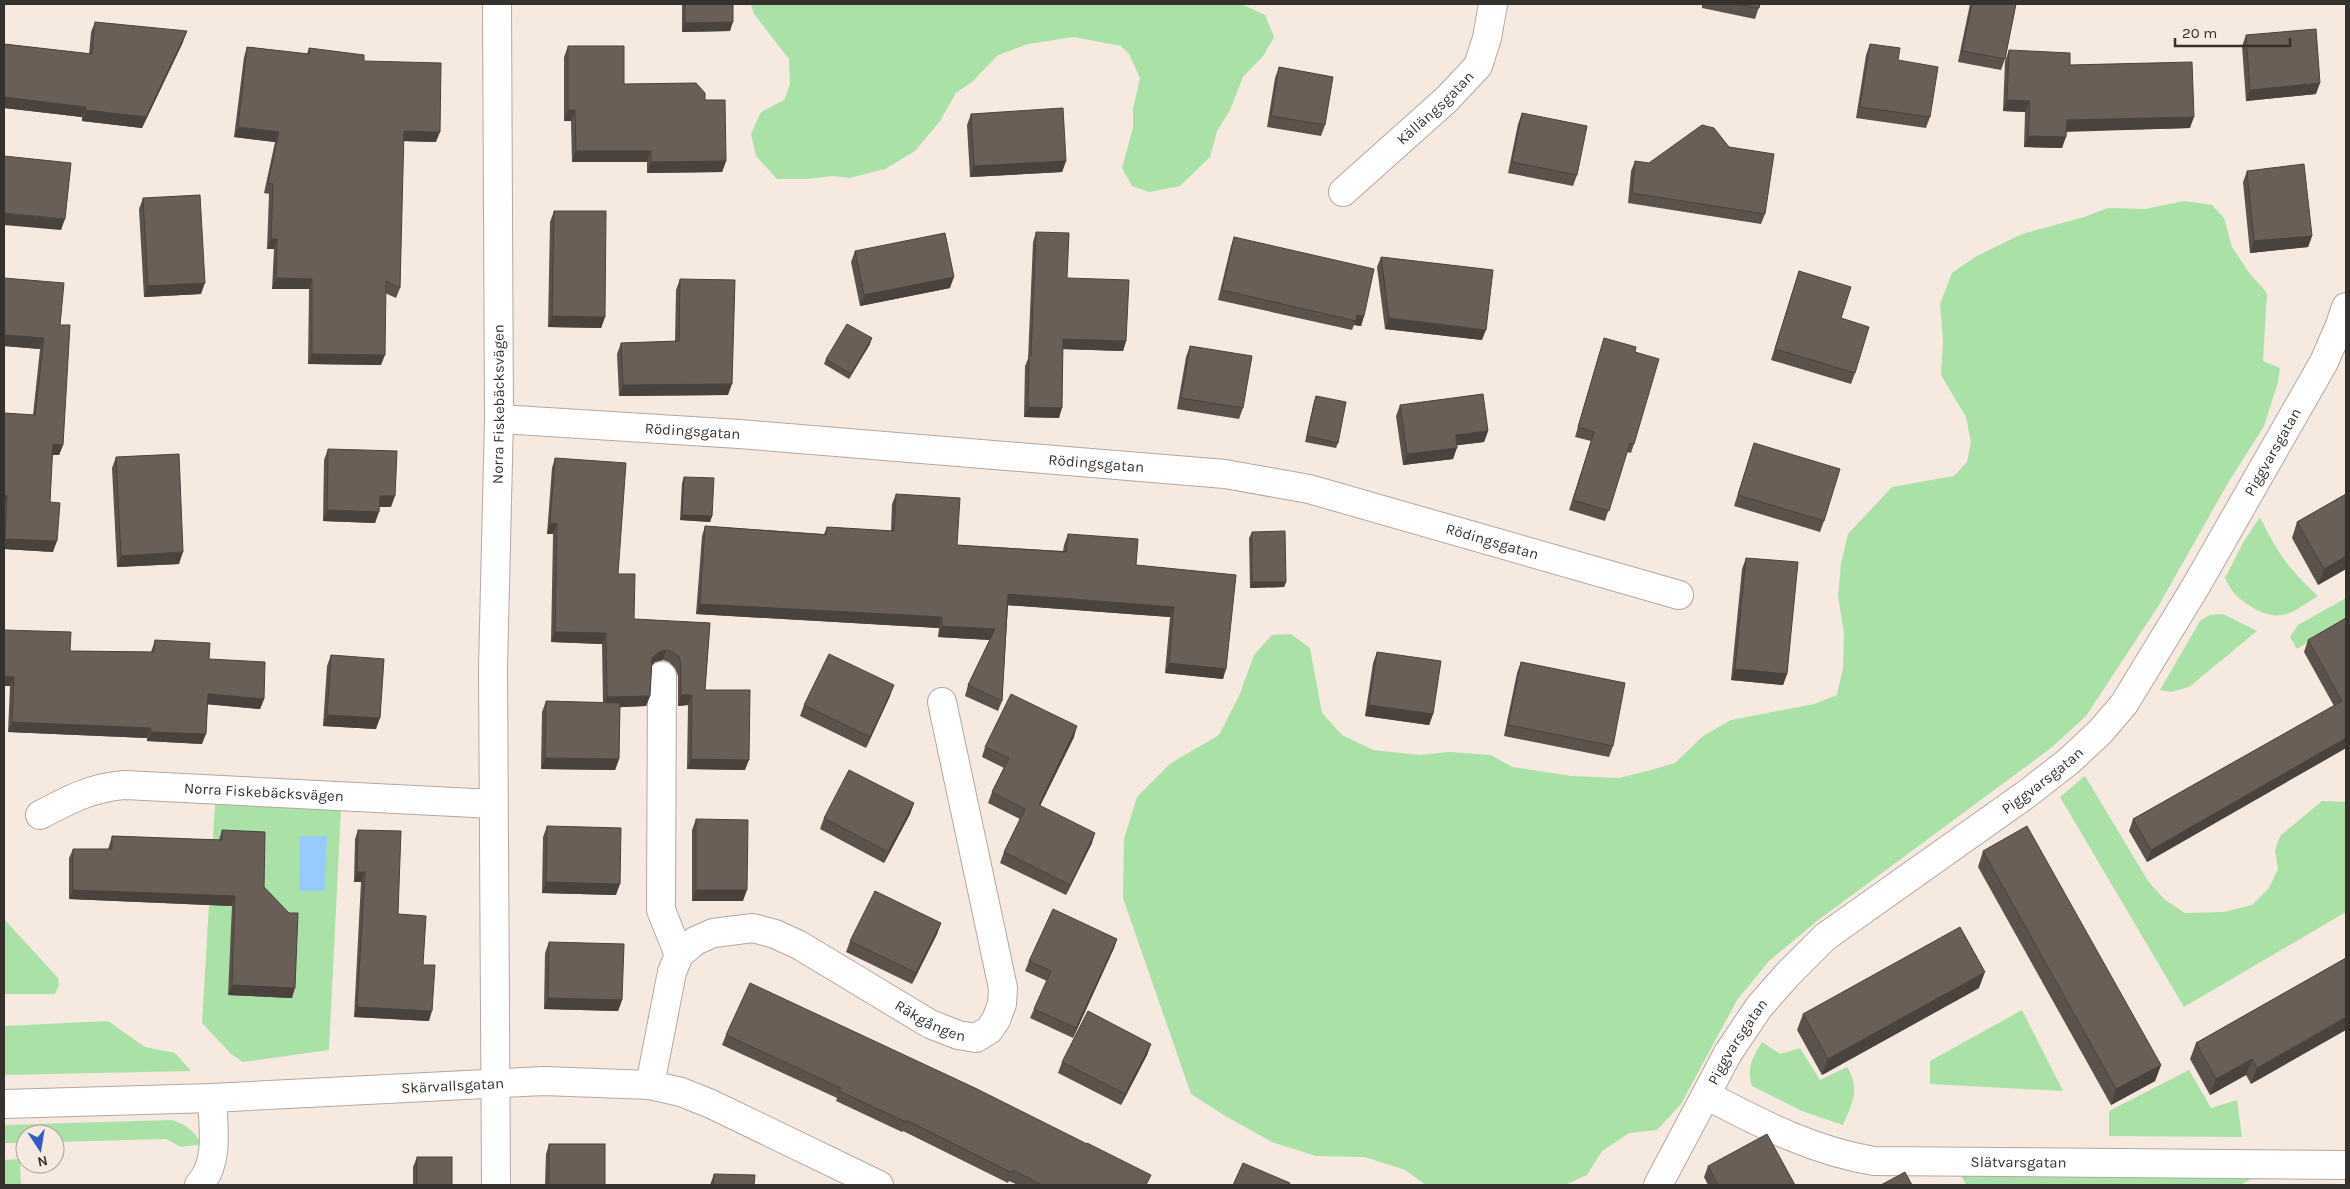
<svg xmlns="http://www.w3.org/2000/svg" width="2350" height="1189" viewBox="0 0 2350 1189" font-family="Karla,sans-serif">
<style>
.green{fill:#a9e1a7}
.water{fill:#97cbfc}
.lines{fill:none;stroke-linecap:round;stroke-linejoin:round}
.minor-casing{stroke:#b3a79f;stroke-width:30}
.minor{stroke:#fff;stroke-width:28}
.wall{fill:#5b524b}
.shaded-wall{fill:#4a423d}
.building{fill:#6a5f57;stroke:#4a423d}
.labels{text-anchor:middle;stroke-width:5;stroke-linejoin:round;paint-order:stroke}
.street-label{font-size:15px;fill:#36312d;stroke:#f6e9e0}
</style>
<rect width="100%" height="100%" fill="#f6e9e0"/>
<g class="green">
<polygon points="751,4 1241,4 1265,15 1274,37 1264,55 1243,77 1230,110 1217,131 1210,157 1180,186 1149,192 1132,186 1122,168 1133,128 1133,109 1140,78 1129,54 1121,46 1074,37 1028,44 998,55 972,82 956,93 940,121 915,151 885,169 849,178 833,176 806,179 777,179 756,156 751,134 761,112 784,100 790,85 789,59 754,14"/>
<polygon points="2184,201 2212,205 2224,218 2232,247 2250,274 2267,293 2263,361 2280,368 2278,382 2264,426 2228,483 2159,605 2086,716 2051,748 1817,921 1769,961 1737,1000 1681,1104 1657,1130 1629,1133 1602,1151 1587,1175 1565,1185 1426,1185 1405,1170 1365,1157 1316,1156 1272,1142 1227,1117 1191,1094 1123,898 1124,839 1137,797 1171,763 1219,735 1239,696 1254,655 1272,635 1291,634 1310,648 1322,713 1342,735 1373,750 1420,755 1449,752 1491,755 1512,767 1572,776 1619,778 1651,770 1675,763 1703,736 1731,720 1814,704 1837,695 1843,668 1844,633 1838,596 1841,563 1848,534 1892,487 1954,476 1967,462 1971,442 1966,417 1941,375 1943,341 1940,304 1952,273 1975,257 2022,234 2084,217 2108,208 2145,209"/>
<path d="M2260,517C2278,554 2288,568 2318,596C2290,614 2278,625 2247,604C2236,596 2231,591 2225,578L2244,541Z"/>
<polygon points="2346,598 2346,620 2297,649 2290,637 2298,625"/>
<polygon points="2223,614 2257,631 2189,687 2171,692 2160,690 2200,621 2210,615"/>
<polygon points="2085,776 2148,881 2164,899 2185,913 2224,912 2252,905 2269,888 2278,869 2275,850 2280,836 2322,801 2346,802 2346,912 2184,1007 2060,797"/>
<polygon points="215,803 341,809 329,1050 243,1062 231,1054 202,1023"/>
<polygon points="4,919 58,978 59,985 55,994 4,994"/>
<polygon points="2022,1010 2063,1091 1930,1084 1930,1061"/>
<polygon points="108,1021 145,1047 175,1053 191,1071 4,1075 4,1026"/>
<path d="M1762,1042L1780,1054L1800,1048L1820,1080L1847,1067C1861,1089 1852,1103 1843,1125L1802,1111L1752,1086C1746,1068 1753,1057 1762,1042Z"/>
<polygon points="2189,1070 2211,1108 2237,1100 2242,1137 2109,1136 2109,1111"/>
<path d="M172,1120C187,1125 194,1131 202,1144L181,1147L166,1139L55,1142V1134H25V1143H4V1125Z"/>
<polygon points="20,1159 21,1185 4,1185 4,1160"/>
<polygon points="1956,1165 2267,1171 2240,1185 1966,1185"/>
</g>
<polygon class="water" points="300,836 327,836 325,891 299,891"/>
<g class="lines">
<g class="minor-casing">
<g id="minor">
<path id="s1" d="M1343,192L1447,99L1478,66L1487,38L1493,4"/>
<path id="s2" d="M499,419L739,434L1225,474L1309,489L1679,595"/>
<polyline points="662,676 661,910 679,955"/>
<path id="s3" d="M40,815C68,800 93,787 125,785L493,804"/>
<path id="s4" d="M650,1085L672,972L679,955L695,941L713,933L753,928L775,934L799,945L930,1024L958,1035L976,1038L989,1030L996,1020L1002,1004L1003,988L942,702"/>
<path id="s5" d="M1706,1095C1762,1124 1812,1151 1874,1161L2346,1165"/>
<path id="s6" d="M4,1104L212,1098L544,1081L650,1085L681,1092L711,1104L879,1185"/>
<path d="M199,1185C220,1162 213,1127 212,1098"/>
<path id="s7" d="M496,1185L493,668L499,419L497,4"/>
<path id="s8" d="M1658,1185L1728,1053L1759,1007L1788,974L1825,937L2028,793L2069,761L2100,732L2124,704L2196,586L2324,362L2340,325L2346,307"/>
</g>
</g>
<use href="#minor" class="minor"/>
</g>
<g class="wall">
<polygon points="682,4 733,4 730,31 682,32"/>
<polygon points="1702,4 1760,4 1755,19 1702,8"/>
<polygon points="1970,4 2016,4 2005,59 2001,70 1958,62"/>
<polygon points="95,22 183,42 142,128 82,121 82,117 4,108 4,44 89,54 91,32"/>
<polygon points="2246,35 2316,94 2246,101 2242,46"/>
<polygon points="1870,44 1898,60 1930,117 1926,128 1856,118 1866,55"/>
<polygon points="568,46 624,84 705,100 726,161 722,172 647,173 647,162 572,162 571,121 564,121 564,57"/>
<polygon points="247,47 307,54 309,48 364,61 436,142 403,141 400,288 396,298 385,293 381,365 308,364 309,289 272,289 274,249 267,249 269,194 264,193 275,142 234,137 244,57"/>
<polygon points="2009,50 2070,65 2190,128 2066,131 2062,148 2024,147 2025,112 2003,111 2005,61"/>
<polygon points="1279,67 1325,125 1321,136 1267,127 1275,78"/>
<polygon points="1522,113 1577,175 1573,186 1508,173 1518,124"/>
<polygon points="971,114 1066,161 1062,172 970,177 967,125"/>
<polygon points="1635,161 1765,214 1761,224 1628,203 1631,171"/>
<polygon points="2247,171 2312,236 2308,247 2250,253 2243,182"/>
<polygon points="143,198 201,294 144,297 139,209"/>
<polygon points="554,211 605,317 601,328 548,327 550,222"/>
<polygon points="1036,232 1067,278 1126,341 1123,351 1063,349 1059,418 1024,417 1025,366 1028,359 1033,242"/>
<polygon points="1234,237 1364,316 1361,326 1354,325 1352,330 1218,300 1231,246"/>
<polygon points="855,251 950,288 860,306 851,262"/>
<polygon points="1381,257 1482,340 1385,329 1377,267"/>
<polygon points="1799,271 1841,318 1855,373 1851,384 1771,360"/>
<polygon points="4,278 60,325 63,445 59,455 52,455 50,502 53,552 4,549 4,413 33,415 40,349 4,346"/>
<polygon points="680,279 728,395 619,396 617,354 621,343 675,341 676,290"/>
<polygon points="1604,338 1635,352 1634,444 1631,453 1627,452 1605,521 1569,510 1591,441 1575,437"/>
<polygon points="870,344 849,379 824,364 826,359"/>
<polygon points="1190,346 1243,408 1239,419 1177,409 1186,357"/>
<polygon points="1316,396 1338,443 1336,448 1305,442 1314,401"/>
<polygon points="1400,405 1488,431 1484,442 1457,445 1453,459 1403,465 1396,416"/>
<polygon points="1754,443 1824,521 1820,532 1734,506"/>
<polygon points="328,449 391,507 379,507 375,523 323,521 324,460"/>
<polygon points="116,457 179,564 117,567 112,468"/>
<polygon points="555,458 618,574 634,619 710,623 705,690 745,770 687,769 688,705 678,706 678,676 675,668 669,662 663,660 655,662 652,665 650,696 646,706 620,707 619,759 615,770 541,769 542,712 546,701 603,703 602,644 551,642 553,534 547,534 552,468"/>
<polygon points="684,477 712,516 710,522 680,520 682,483"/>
<polygon points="896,494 957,545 1063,551 1064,545 1068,534 1136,565 1236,575 1223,679 1165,673 1170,617 1008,605 1002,701 998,711 965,696 968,685 990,640 938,637 939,628 696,614 702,536 705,526 824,534 827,527 891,531 892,504"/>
<polygon points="2346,494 2346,569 2318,585 2292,538 2297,522"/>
<polygon points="1252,532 1286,582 1284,587 1250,588 1249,538"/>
<polygon points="1746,558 1787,674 1783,685 1731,680 1742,569"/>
<polygon points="2346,618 2346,748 2147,862 2129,831 2133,819 2334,706 2304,652 2308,640"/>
<polygon points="4,630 70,651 151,652 155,640 209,659 264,699 260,709 207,704 202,744 147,741 147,738 8,732 10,686 4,686"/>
<polygon points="1377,652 1433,714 1429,725 1365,716 1373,663"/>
<polygon points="331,655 376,729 323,726 327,666"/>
<polygon points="1521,662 1613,746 1609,757 1504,736 1517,673"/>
<polygon points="890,696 866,748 800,716 804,705"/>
<polygon points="1074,737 1040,806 1092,843 1066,895 1000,863 1004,852 1020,819 988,803 992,792 1004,768 982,757 985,747"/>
<polygon points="914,803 910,814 884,863 820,829 824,818"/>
<polygon points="696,819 743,901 692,901 692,830"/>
<polygon points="547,826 616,895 542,893 543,837"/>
<polygon points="222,830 264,887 292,998 228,995 232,906 69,899 69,858 73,849 108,849 109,846 112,836 219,840"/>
<polygon points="358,830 423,965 429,1021 354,1017 361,882 354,882 355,839"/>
<polygon points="1983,851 2161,1065 2155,1081 2111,1105 1978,867"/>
<polygon points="941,923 937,934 912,984 846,952 850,941"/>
<polygon points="1117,939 1114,948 1073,1038 1030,1018 1034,1009 1047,981 1025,971 1029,961"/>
<polygon points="549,942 622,1000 618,1011 544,1009 545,953"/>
<polygon points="2346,958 2251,1084 2246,1075 2210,1095 2190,1059 2196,1043"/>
<polygon points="1979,988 1822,1075 1797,1030 1803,1014"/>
<polygon points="726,1035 1148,1185 1018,1185 1009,1181 1008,1183 903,1131 902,1132 836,1101 837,1098 722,1045"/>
<polygon points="1151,1044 1147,1055 1121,1105 1058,1073 1062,1062"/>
<polygon points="549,1144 605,1185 545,1185 546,1154"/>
<polygon points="417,1157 452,1185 413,1185 413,1167"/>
<polygon points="1708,1166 1795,1185 1708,1185 1704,1177"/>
<polygon points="714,1174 754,1185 710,1185"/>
</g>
<g class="shaded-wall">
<polygon points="733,22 730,31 682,32 685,23"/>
<polygon points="187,31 183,42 142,128 82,121 86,110"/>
<polygon points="2320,83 2316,94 2246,101 2250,90"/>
<polygon points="4,97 86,107 82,117 4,108"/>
<polygon points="2007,100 2030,101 2025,112 2003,111"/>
<polygon points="568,110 575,110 571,121 564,121"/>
<polygon points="2194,117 2190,128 2063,132 2067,120"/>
<polygon points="238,127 279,132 275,142 234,137"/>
<polygon points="404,131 440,132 436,142 400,141"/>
<polygon points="2028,136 2066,137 2062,148 2024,147"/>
<polygon points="576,151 651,151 647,162 572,162"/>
<polygon points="726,161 722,172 647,173 651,162"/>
<polygon points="1066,161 1062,172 970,177 974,166"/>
<polygon points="4,213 65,219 61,230 4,225"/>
<polygon points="2312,236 2308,247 2250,253 2254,241"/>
<polygon points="271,239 277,239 274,249 267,249"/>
<polygon points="954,277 950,288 860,306 864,295"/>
<polygon points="276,278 312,279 309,289 272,289"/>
<polygon points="205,283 201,294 144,297 148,286"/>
<polygon points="1357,315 1364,316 1361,326 1354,325"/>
<polygon points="552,316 605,317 601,328 548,327"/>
<polygon points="1389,318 1486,330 1482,340 1385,329"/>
<polygon points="4,335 44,338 40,349 4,346"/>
<polygon points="872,338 870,344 849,379 851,374"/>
<polygon points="1063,339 1126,341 1123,351 1059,349"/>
<polygon points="312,354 385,355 381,365 308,364"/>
<polygon points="732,384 728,395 619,396 623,385"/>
<polygon points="1028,407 1062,408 1059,418 1024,417"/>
<polygon points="1488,431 1484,442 1452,446 1456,435"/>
<polygon points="53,444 63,445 59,455 49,455"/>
<polygon points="1457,448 1453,459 1403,465 1407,454"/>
<polygon points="4,495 7,496 4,506"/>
<polygon points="380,496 395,496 391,507 376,507"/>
<polygon points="327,510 379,512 375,523 323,521"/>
<polygon points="682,515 712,516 710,522 680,520"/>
<polygon points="550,523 557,524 553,534 547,534"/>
<polygon points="5,539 57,541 53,552 4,549 4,543"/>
<polygon points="183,552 179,564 117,567 121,556"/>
<polygon points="2346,556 2346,569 2318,585 2324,569"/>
<polygon points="1252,582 1286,582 1284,587 1250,588"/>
<polygon points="1008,594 1174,607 1170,617 1004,605"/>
<polygon points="700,604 942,617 939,628 696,614"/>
<polygon points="942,626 995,629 991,640 938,637"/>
<polygon points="555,632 606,633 602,644 551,642"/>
<polygon points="666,650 663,660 655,662 648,669 652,658 659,652"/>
<polygon points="1169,663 1226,669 1223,679 1165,673"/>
<polygon points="1735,669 1787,674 1783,685 1731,680"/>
<polygon points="4,676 14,677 10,686 4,686"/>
<polygon points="894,685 890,696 866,748 870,737"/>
<polygon points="208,694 264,699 260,709 204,704"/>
<polygon points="681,695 692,695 688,705 678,706"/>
<polygon points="650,696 646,706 603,708 607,697"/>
<polygon points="1369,705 1433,714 1429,725 1365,716"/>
<polygon points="327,715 380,718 376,729 323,726"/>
<polygon points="12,722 151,728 147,738 8,732"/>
<polygon points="1077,726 1074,737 1035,816 1039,805"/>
<polygon points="151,732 206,734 202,744 147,741"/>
<polygon points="2346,738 2346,748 2147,862 2151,850"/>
<polygon points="545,758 619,759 615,770 541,769"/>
<polygon points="691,759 749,760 745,770 687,769"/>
<polygon points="914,803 910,814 884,863 888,852"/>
<polygon points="1095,833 1092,843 1066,895 1070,885"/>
<polygon points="357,872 365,872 361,882 354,882"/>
<polygon points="546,882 620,884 616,895 542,893"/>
<polygon points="73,890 235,896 232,906 69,899"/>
<polygon points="696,890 747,890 743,901 692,901"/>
<polygon points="941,923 937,934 912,984 916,973"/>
<polygon points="1117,939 1114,948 1073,1038 1076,1028"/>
<polygon points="1985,972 1979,988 1822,1075 1828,1059"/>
<polygon points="232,985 295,988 292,998 228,995"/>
<polygon points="548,998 622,1000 618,1011 544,1009"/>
<polygon points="357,1007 432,1011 429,1021 354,1017"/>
<polygon points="2346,1017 2346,1030 2251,1084 2257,1068"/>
<polygon points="1151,1044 1147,1055 1121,1105 1125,1094"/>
<polygon points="2252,1059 2246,1075 2210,1095 2216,1079"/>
<polygon points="2161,1065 2155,1081 2111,1105 2116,1089"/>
</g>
<g class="building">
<polygon points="685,4 733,4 733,22 685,23"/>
<polygon points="1737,4 1760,4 1759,8"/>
<polygon points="1972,4 2016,4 2005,59 1962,51"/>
<polygon points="95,22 187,31 146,117 86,110 86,107 4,97 4,44 92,54"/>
<polygon points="2316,29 2320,83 2250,90 2246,35"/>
<polygon points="1870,44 1900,48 1898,60 1938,67 1930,117 1860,107"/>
<polygon points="568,46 624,46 624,84 696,83 705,93 705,100 725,100 726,161 651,162 651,151 576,151 575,110 568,110"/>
<polygon points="247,47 309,54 309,48 364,55 364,61 441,63 440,132 404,131 400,288 386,281 385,355 312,354 312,279 276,278 277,239 271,239 273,184 268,183 279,132 238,127"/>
<polygon points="2009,50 2070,53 2070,65 2192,62 2194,117 2067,120 2066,137 2028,136 2030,101 2007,100"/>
<polygon points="1279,67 1333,77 1325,125 1271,116"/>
<polygon points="1063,108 1066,161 974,166 971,114"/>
<polygon points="1522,113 1587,126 1577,175 1512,162"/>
<polygon points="1702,125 1714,128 1729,147 1774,154 1765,214 1632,193 1635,161 1649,163"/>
<polygon points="4,156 71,163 65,219 4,213"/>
<polygon points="2304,164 2312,236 2254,241 2247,171"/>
<polygon points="200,195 205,283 148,286 143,198"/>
<polygon points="554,211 606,211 605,317 552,316"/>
<polygon points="1036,232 1069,233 1067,278 1129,280 1126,341 1063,339 1062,408 1028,407 1029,356 1031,356"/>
<polygon points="945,233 954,277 864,295 855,251"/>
<polygon points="1234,237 1374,269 1364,316 1357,315 1356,321 1222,290"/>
<polygon points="1381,257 1493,270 1486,330 1389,318"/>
<polygon points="1799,271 1851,287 1841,318 1869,327 1855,373 1775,349"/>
<polygon points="4,278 64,283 60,325 70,325 63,445 53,444 50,502 60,503 57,541 5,539 7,496 4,495 4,413 35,415 44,338 4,335"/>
<polygon points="680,279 735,280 732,384 623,385 621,343 679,341"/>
<polygon points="847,324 872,338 851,374 826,359"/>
<polygon points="1604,338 1636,347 1635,352 1659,359 1634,444 1630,443 1609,511 1573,500 1594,432 1578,427"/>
<polygon points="1190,346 1252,356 1243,408 1181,398"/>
<polygon points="1483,394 1488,431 1456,435 1457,448 1407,454 1400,405"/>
<polygon points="1316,396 1346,402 1338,443 1307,436"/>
<polygon points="1754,443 1840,469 1824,521 1738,495"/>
<polygon points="328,449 397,451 395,496 380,496 379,512 327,510"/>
<polygon points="179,454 183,552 121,556 116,457"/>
<polygon points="555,458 626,463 618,574 635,574 634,619 710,623 705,690 750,690 749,760 691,759 692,695 681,695 681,665 679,657 673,652 666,650 659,652 652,658 650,696 607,697 606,633 555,632 557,524 550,523"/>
<polygon points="684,477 714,478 712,516 682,515"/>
<polygon points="896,494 960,498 957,545 1066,552 1068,534 1138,539 1136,565 1236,575 1226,669 1169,663 1174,607 1008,594 1002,701 968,685 995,629 942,626 942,617 700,604 705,526 826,535 827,527 894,531"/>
<polygon points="2346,494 2346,556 2324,569 2297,522"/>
<polygon points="1285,531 1286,582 1252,582 1252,532"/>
<polygon points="1746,558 1798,562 1787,674 1735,669"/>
<polygon points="2346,618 2346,738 2151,850 2133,819 2342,701 2308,640"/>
<polygon points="4,630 71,632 70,651 154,652 155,640 210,643 209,659 265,662 264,699 208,694 206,734 151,732 151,728 12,722 14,677 4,676"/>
<polygon points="1377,652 1441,661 1433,714 1369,705"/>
<polygon points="829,654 894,685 870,737 804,705"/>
<polygon points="331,655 384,659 380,718 327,715"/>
<polygon points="1521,662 1625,683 1613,746 1508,725"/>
<polygon points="1011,694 1077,726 1039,805 1095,833 1070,885 1004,852 1025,809 992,792 1009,758 985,747"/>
<polygon points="546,701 620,703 619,759 545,758"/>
<polygon points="849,770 914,803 888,852 824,818"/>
<polygon points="696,819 748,820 747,890 696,890"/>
<polygon points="547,826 621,828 620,884 546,882"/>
<polygon points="2027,826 2161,1065 2116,1089 1983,851"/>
<polygon points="222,830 265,832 264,887 289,913 298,913 295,988 232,985 235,896 73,890 73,849 112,849 112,836 222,840"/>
<polygon points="358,830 401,831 398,914 426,916 423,965 435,965 432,1011 357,1007 365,872 357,872"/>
<polygon points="875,891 941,923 916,973 850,941"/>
<polygon points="1053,909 1117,939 1076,1028 1034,1009 1051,971 1029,961"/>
<polygon points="1960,927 1985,972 1828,1059 1803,1014"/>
<polygon points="549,942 624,944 622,1000 548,998"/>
<polygon points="2346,958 2346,1017 2257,1068 2252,1059 2216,1079 2196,1043"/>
<polygon points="750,983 975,1088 1087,1144 1087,1143 1151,1175 1146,1185 1042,1185 1013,1170 1012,1173 906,1120 906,1122 839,1091 841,1088 726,1035"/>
<polygon points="1088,1011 1151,1044 1125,1094 1062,1062"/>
<polygon points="1767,1134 1795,1185 1718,1185 1708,1166"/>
<rect x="549" y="1144" width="56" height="41"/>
<rect x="417" y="1157" width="35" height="28"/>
<polygon points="1243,1163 1290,1183 1289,1185 1233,1185"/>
<polygon points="1905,1172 1912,1185 1881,1185"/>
<polygon points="714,1174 755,1175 754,1185 713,1185"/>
</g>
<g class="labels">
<g class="street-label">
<text dy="5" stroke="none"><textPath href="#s1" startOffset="125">Källängsgatan</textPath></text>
<text dy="5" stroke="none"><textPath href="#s7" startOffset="781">Norra Fiskebäcksvägen</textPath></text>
<text dy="5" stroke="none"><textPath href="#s2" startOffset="194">Rödingsgatan</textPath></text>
<text dy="5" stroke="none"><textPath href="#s8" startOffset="974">Piggvarsgatan</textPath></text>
<text dy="5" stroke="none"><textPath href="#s2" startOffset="599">Rödingsgatan</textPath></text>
<text dy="5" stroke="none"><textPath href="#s2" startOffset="1004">Rödingsgatan</textPath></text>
<text dy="5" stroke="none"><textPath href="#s8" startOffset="569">Piggvarsgatan</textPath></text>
<text dy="5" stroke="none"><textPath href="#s3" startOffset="230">Norra Fiskebäcksvägen</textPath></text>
<text dy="5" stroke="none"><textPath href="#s4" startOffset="416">Räkgången</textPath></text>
<text dy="5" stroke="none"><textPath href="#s8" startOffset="164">Piggvarsgatan</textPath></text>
<text dy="5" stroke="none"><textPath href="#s6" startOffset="449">Skärvallsgatan</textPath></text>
<text dy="5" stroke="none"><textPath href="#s5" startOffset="326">Slätvarsgatan</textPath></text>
</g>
</g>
<rect width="2350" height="1189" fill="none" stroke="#36312d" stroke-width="10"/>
<g transform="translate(40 1149) rotate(168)"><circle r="24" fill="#f6e9e0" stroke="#a99f98"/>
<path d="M0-4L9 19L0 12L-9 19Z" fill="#325aca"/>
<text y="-8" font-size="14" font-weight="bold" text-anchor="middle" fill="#36312d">N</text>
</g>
<path d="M2175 38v8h115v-8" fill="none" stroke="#36312d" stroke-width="2.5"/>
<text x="2182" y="38" font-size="15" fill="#36312d" stroke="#f6e9e0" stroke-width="4" paint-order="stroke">20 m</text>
</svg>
